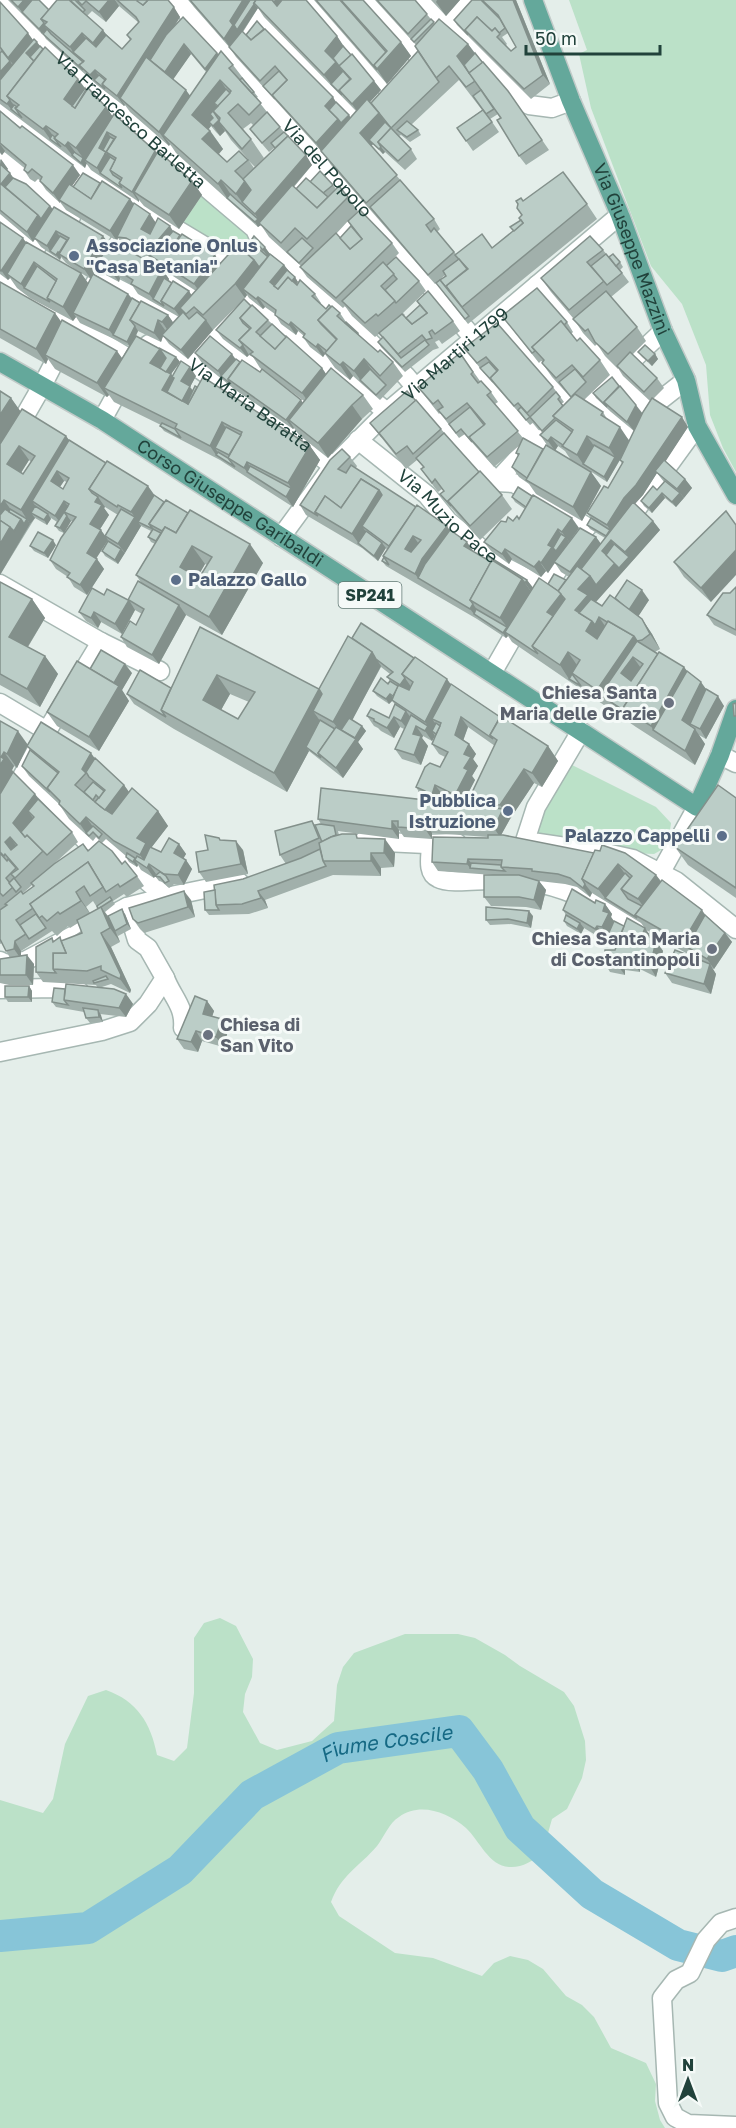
<svg xmlns="http://www.w3.org/2000/svg" width="736" height="2128" viewBox="0 0 736 2128" font-family="'Golos Text',sans-serif">
<style>
.green{fill:#bbe1c8}
.lines{fill:none;stroke-linecap:round;stroke-linejoin:round}
.river{stroke:#87c5d8;stroke-width:32}
.minor-casing{stroke:#a6b7b2;stroke-width:21}
.major-casing{stroke:#c1cac8;stroke-width:21}
.minor{stroke:#fff;stroke-width:18}
.major{stroke:#64a89b;stroke-width:18}
.wall{fill:#a1b0ab;fill-rule:evenodd}
.shaded-wall{fill:#83908b}
.building{fill:#bbcdc7;stroke:#83908b;stroke-width:1.5;fill-rule:evenodd}
.service-dot{fill:#5c6f8a;stroke:#f5faf8;stroke-width:2}
.worship-dot{fill:#6b7280;stroke:#f5faf8;stroke-width:2}
.labels{text-anchor:middle;stroke-width:6;stroke-linejoin:round;paint-order:stroke}
.shield{fill:#f5faf8;stroke:#617974;stroke-width:1.5}
.shield-label{font-size:16px;font-weight:bold;fill:#21423b}
.street-label{font-size:18px;fill:#21423b;stroke:#f5faf8}
.service-label{font-size:18px;font-weight:bold;fill:#4e5e75;stroke:#f5faf8;text-anchor:start}
.worship-label{font-size:18px;font-weight:bold;fill:#5b616d;stroke:#f5faf8;text-anchor:end}
.water-label{font-size:20px;font-style:italic;fill:#156984;stroke:#f5faf8}
</style>
<rect width="100%" height="100%" fill="#e4eeea"/>
<g class="green">
<polygon points="569,0 736,0 736,472 723,448 710,415 706,365 682,304 651,266 591,108 579,54 587,50"/>
<polygon points="202,195 252,235 232,257 181,226"/>
<polygon points="568,763 656,807 671,823 669,838 663,849 654,854 630,853 537,835 539,813"/>
<path d="M220,1618L236,1626L253,1659L252,1677L245,1694L243,1712L260,1743L277,1750L312,1741L334,1721L337,1685L343,1667L354,1653L405,1634H458L475,1638L505,1655L520,1666L564,1692L574,1706L585,1741L586,1760L582,1778L567,1809L552,1819L542,1854C532,1861 522,1868 509,1867C489,1866 479,1840 466,1828C447,1812 420,1802 399,1817C389,1823 384,1837 377,1846C359,1867 341,1875 331,1902L339,1916L395,1953L433,1958L482,1976L494,1963L510,1956L528,1960L543,1969L566,1996L582,2005L594,2017L611,2048L646,2063L656,2084L655,2101L660,2120L665,2128H0V1800L43,1813L53,1799L65,1744L88,1696L106,1690C137,1701 151,1723 157,1755L174,1761L187,1748L194,1693V1638L204,1623Z"/>
</g>
<g class="lines">
<path class="river" id="s1" d="M0,1936L88,1928L180,1870L252,1795L338,1748L459,1731L488,1770L520,1828L592,1894L678,1945L722,1956L736,1951"/>
<g class="minor-casing">
<g id="minor">
<path id="s2" d="M2,0C82,82 167,155 255,229L259,238L406,376L416,388L423,402L496,482L514,483L587,527"/>
<polyline points="45,0 60,17"/>
<path id="s3" d="M176,0L406,257L474,339"/>
<polyline points="308,0 389,90"/>
<polyline points="369,0 419,57"/>
<polyline points="425,0 446,25 482,57 529,105 552,108 571,101"/>
<polyline points="258,17 361,122"/>
<polyline points="431,44 469,0"/>
<polyline points="217,81 270,0"/>
<polyline points="0,109 65,156 87,173 141,208 236,265"/>
<polyline points="0,160 71,217"/>
<polyline points="293,199 343,143"/>
<polyline points="0,220 33,248"/>
<polyline points="321,254 365,212"/>
<polyline points="148,265 207,299"/>
<polyline points="0,282 135,362"/>
<polyline points="107,283 185,323"/>
<polyline points="537,285 575,329 649,409"/>
<polyline points="0,308 35,249 102,148"/>
<polyline points="498,319 577,411"/>
<polyline points="216,338 316,412"/>
<path id="s4" d="M167,346L295,437L333,466"/>
<polyline points="461,350 535,440"/>
<polyline points="193,365 249,301 387,412"/>
<polyline points="587,401 636,441"/>
<polyline points="102,420 138,355 149,344 167,346 184,324"/>
<polyline points="645,421 649,409 686,380"/>
<path id="s5" d="M358,440L427,495L448,521L484,551L507,568L542,586"/>
<polyline points="0,459 42,386 94,285 154,184"/>
<polyline points="496,482 535,440 550,438 663,331"/>
<polyline points="625,525 697,426"/>
<path id="s6" d="M281,537L333,466L387,412L620,215"/>
<polyline points="0,584 101,642 160,671"/>
<polyline points="492,673 542,586 555,574 572,550"/>
<polyline points="0,703 47,731"/>
<polyline points="581,731 536,807 525,841 606,853 633,859 676,881 736,929"/>
<polyline points="720,755 736,763"/>
<polyline points="23,777 89,844"/>
<polyline points="0,817 47,731 101,642"/>
<polyline points="364,841 426,844 457,843"/>
<path d="M431,844C431,855 426,873 438,878C449,884 476,880 489,880C502,880 517,881 531,882C571,887 606,910 641,928L645,923"/>
<polyline points="91,845 108,848 166,897"/>
<polyline points="661,872 697,807"/>
<polyline points="0,961 6,964 25,961 127,907 166,897 239,882"/>
<path d="M165,978C172,997 185,1006 183,1028"/>
<polyline points="0,989 55,988 79,991"/>
<polyline points="0,1052 102,1031 130,1022 148,1004 165,978 148,948 137,940 127,907"/>
<polyline points="736,1918 721,1923 706,1940 690,1973 676,1980 662,1998 668,2103 675,2117 688,2124 736,2126"/>
</g>
</g>
<g class="major-casing">
<g id="major">
<path id="s7" d="M533,0L571,101L620,215L663,331L686,380L697,426L736,495"/>
<path id="s8" d="M0,362L102,420L697,807L720,755L736,709"/>
</g>
</g>
<use href="#minor" class="minor"/>
<use href="#major" class="major"/>
</g>
<g class="wall">
<path d="M8,0H39L49,10L71,0H168L180,17L175,25L217,53L233,65L243,78L254,92L258,97L256,98L267,112L312,165L294,187L296,189L310,182L333,185L336,189L348,197L358,211L348,221L392,243L399,253L386,266L419,281L426,291L403,313L405,315L404,316L406,318L420,306L417,301L453,321L460,331L442,344L439,340L435,342L439,348L433,350L405,372L381,347L378,342L383,337L380,333L375,337L352,316L345,306L343,308L307,277L300,267L301,266L269,237L261,225L258,227L176,153L170,144L169,146L130,112L125,105L124,106L97,85L46,39L43,34L47,29L42,34ZM119,6L139,23L127,35L130,40L122,49L87,16L92,11L106,22ZM191,54L206,72L190,96L173,79ZM251,123L253,125L250,129L257,138L269,152L274,148H275L254,168L249,161L255,167L264,158L251,139L243,129ZM211,126L216,132L220,136L225,131L231,140L248,159L227,162L219,154L223,149L209,129ZM348,221L351,226L340,238L336,234Z"/>
<path d="M189,0H306L337,36L343,46L374,81L381,90L370,102L371,103L418,51L416,45L375,0H415L435,24L468,44L475,53L508,91L549,150L526,165L519,156L498,114L490,119L499,132L473,151L457,128L482,110L459,80L411,125L418,130L421,135L410,142L401,135L399,136L411,149L417,159L405,170L385,152L383,154L373,144L371,146L434,219L440,229L437,232L456,254L492,248L513,231L510,227L521,220L522,216L517,208L523,201L587,204L597,219L468,324L440,288L445,275L435,284L331,165L323,153L236,57L230,48L194,7ZM258,8L264,17L356,111L351,118L336,102L246,35L243,32Z"/>
<polygon points="314,0 363,0 401,42 411,56 387,84"/>
<polygon points="431,0 460,0 446,16"/>
<path d="M472,0H516L550,84L531,99L457,25L454,20ZM508,33L516,47L511,51L506,45L507,44L502,37Z"/>
<polygon points="0,2 33,40 78,79 85,88 106,107 112,116 192,181 202,195 179,229 144,206 139,200 139,202 91,170 86,163 85,168 0,104"/>
<path d="M0,111L80,175L72,186L73,187L100,183L130,199L134,204L156,223L173,231L221,263L245,252L259,249L252,239L284,265L298,282L296,285L315,294L321,303L320,304L326,309L340,313L346,322L361,337L378,352L393,362L403,376L380,400L353,376L350,380L335,368L325,354L323,357L310,347L303,337L304,336L298,331L296,335L281,324L275,314L265,307L263,309L249,298L247,295L244,299L322,368L326,374L363,395L373,409L362,419L328,458L299,435L294,428L293,429L234,389L202,363L195,353L236,359L303,403L304,401L260,368L253,357L249,355L247,357L223,339L216,330L239,304L213,330L188,359L169,344L163,336L161,342L138,331L136,336L176,357L180,362L171,374L172,376H196L190,387L193,390L310,446L320,460L293,507L220,460L164,431L160,426L161,425L114,402L109,395L107,397L55,369L48,359L46,364L0,338V282L61,322L122,358L129,346L80,323L76,317L73,321L30,298L17,288L10,278L8,280L0,274V222L26,243L79,272L66,263L61,257L60,260L41,247L35,239L33,242L0,214V159L8,169L7,170L13,178L50,206L53,209L103,236L110,245L162,269L169,279L168,281L189,291L191,295L196,291L156,265L151,258L133,247L124,246L118,238L117,241L66,210L60,202V203L46,190L40,181V180L39,178L35,182L30,179L24,170L25,167L5,151L2,155L0,153ZM98,266L104,274L119,282L120,278L132,285L138,294L179,317L173,323L168,315L132,298L128,294L94,274ZM81,273L91,279L88,284Z"/>
<path d="M603,250L609,257L620,262L623,267L620,270L629,282L611,297L637,327L646,341L632,355L657,378L664,388L653,399L688,427L665,461L685,479L692,488L676,507L665,498L652,513L644,506L641,501L657,490L664,482L657,473L643,495L635,504L653,521L660,530L596,602L602,606L615,598L649,600L638,616L642,619L652,634L660,649L655,652L684,667L687,671L724,706L706,739L699,735L705,744L695,765L636,727L512,642L508,636L506,638L477,619L386,566L382,561L384,557L383,556L387,549L385,548L378,561L362,548L306,515L300,505L350,457L357,466L356,468L450,530L474,552L527,580L533,588L548,584L566,580L569,577L561,572L555,563L548,573L546,571L541,577L512,559L509,564L491,551L484,542L506,522L519,519L525,509L515,502L512,497L579,528L561,553L596,537L601,544L605,538L590,529L587,525L591,518L587,513L608,488L622,464L620,460L607,482L587,469L591,472L601,486L582,521L536,494L529,484L519,477L512,467L518,456L516,453L520,445L494,467L465,434L459,438L440,413L439,414L418,387L460,353L480,381L491,392L498,402L495,404L523,438L543,449L554,450L547,445L540,435L543,433L534,422L530,425L484,373L464,348L553,387L564,402L561,404L563,406L571,398L552,377L542,363L543,362L541,361L539,363L502,316L567,322L573,332L571,334L577,341L600,360L610,375L584,400L603,412L607,419L629,440L634,431L611,412L596,398L593,393L642,413L650,401L623,376L618,368V369L605,356L597,344L595,346L583,333L573,318L551,292L541,278ZM558,446L565,451L571,460L555,450Z"/>
<polygon points="638,352 655,354 658,359 652,366 642,357"/>
<path d="M0,391L11,398L20,411L66,436L69,440L154,495L263,563L222,635L186,615L159,664L127,647L121,637L136,625L142,614L135,610L122,634L101,622L98,628L86,621L79,612L104,595L128,600L142,584L136,575L155,544L151,542L148,537L151,531L141,526L118,564L105,556L102,551L108,540L96,558L104,569L87,595L74,587L68,577L56,569L50,560L73,522L71,521L64,533L59,531L55,526L57,522L51,518L47,525L35,518L0,575ZM29,460L31,462L23,474L21,473ZM64,481L67,482L63,489L60,487ZM105,507L118,515L105,536L100,529L109,515L104,508ZM205,564L207,565L199,578L197,577Z"/>
<polygon points="370,423 441,429 479,472 502,495 512,509 480,540 447,503 440,494 444,491 442,489 438,492 421,469 423,467 417,460 406,469"/>
<polygon points="726,511 711,602 684,577 674,562"/>
<polygon points="56,545 48,558 34,551 30,546"/>
<polygon points="0,582 32,599 45,618 28,647 45,656 58,674 40,707 0,685"/>
<polygon points="736,587 736,636 714,625 707,615"/>
<path d="M200,627L319,689L352,638L451,684L500,717L548,746L558,761L542,787L534,783L510,819L501,835L594,853L656,875L661,881L705,915L725,933L732,942L714,969L712,968L716,974L711,994L672,983L665,973L700,961L646,930L651,938L656,941L663,951L656,977L640,969V972L625,970V975L610,972L604,962L615,950L617,945L610,942L607,936L604,935L602,939L584,928L581,934L567,926L564,921L566,915L563,910L595,903L605,904L612,914L611,917L614,921L624,926L644,927L641,923L592,893L590,897L577,887L565,884L539,881L546,890L541,910L526,907L491,906L484,897L493,875L438,871L432,862L488,838V837L432,833V839L404,837L399,830V839L338,831L339,835L359,838L395,853L394,867L381,868V876L333,875L265,900L268,908L249,914L209,915L205,910L215,890L286,864L280,855L312,821L315,825L321,824L318,819L419,800V792L416,787L440,767L445,757L439,754L432,744L435,736L432,741L423,736L422,738L428,746L421,765L402,759L395,749L404,729L400,727L394,738L381,731L378,728L374,726L367,716L389,718L395,704L392,701L389,704L377,696L373,691L390,681L387,677L390,674L381,667L352,720L362,726L366,731L358,742L363,749L343,778L309,751L287,792L174,729L134,704L127,694L171,688ZM230,694L249,702L238,719L221,710ZM468,727L495,746L468,801L471,806L439,802L442,794L462,805L475,780L472,776L478,766L473,759L476,754L469,744L463,740Z"/>
<polygon points="90,669 132,673 122,690 129,701 99,751 57,726 47,712"/>
<path d="M0,721L28,745L95,758L124,785L129,792L158,811L168,826L151,848L161,852L179,844L186,854L183,858L186,860L192,869L184,885L173,884L174,885L169,888L163,882L159,881L155,876L157,874H156L154,878L141,870L138,865L137,867L129,862L126,857V856L106,839L102,843L96,837L93,841L69,819L59,804L29,776L22,766L30,750L27,746L17,768L14,766L12,770L14,773L72,832L78,842L55,863L87,849L122,864L137,876L144,886L127,897L124,894L113,901L115,904L105,912L108,916L125,914L131,929L118,936L117,934L120,942L111,947L131,990L130,993L111,984L99,988L126,994L133,1004L126,1017L100,1014L103,1022L90,1023L86,1018L84,1012L56,1007L52,1002L65,989L98,988L96,985L43,982L36,972L52,938L54,941L60,937L62,941L72,937L81,931L78,923L70,928L68,926L57,936L52,931L21,951V956L34,964L33,985H9L0,983V959L10,958L2,943L0,944ZM32,885L33,887L23,894H22ZM93,901L98,909L90,913L86,907Z"/>
<polygon points="736,798 736,898 688,865 675,847"/>
<polygon points="208,850 243,850 248,874 206,882 199,872"/>
<polygon points="191,900 195,917 144,933 140,929 133,919"/>
<polygon points="533,916 531,928 511,924 490,925 486,920"/>
<polygon points="29,986 32,991 32,1002 8,1002 5,997"/>
<polygon points="207,1001 214,1011 212,1016 222,1019 229,1028 223,1047 202,1041 198,1052 184,1049 177,1039"/>
</g>
<g class="shaded-wall">
<polygon points="24,0 38,0 22,12 18,7"/>
<polygon points="109,0 115,0 119,6 106,22 99,12"/>
<polygon points="243,0 255,0 254,4 258,8 231,49 224,39 230,21"/>
<polygon points="275,0 290,0 280,11 273,2"/>
<polygon points="437,0 460,0 446,16 436,2"/>
<polygon points="513,0 516,0 550,84 543,75"/>
<polygon points="174,7 180,17 151,63 120,98 125,105 124,106 117,96"/>
<polygon points="44,23 48,28 44,25 47,29 42,34 39,29"/>
<polygon points="103,30 113,44 103,57 93,43"/>
<polygon points="28,33 35,43 15,67 8,58"/>
<polygon points="82,33 92,47 73,52 70,47"/>
<polygon points="337,36 347,51 337,63 346,76 331,84 324,75 325,51"/>
<polygon points="37,42 44,51 34,62 26,53"/>
<polygon points="401,42 411,56 387,84 377,69"/>
<polygon points="184,44 191,54 170,84 164,74"/>
<polygon points="468,44 478,58 467,70 457,56"/>
<polygon points="217,53 223,62 212,78 205,69"/>
<polygon points="10,61 13,66 0,84 0,72"/>
<polygon points="95,70 102,80 94,80 90,75"/>
<polygon points="78,79 88,93 75,112 64,99"/>
<polygon points="220,80 233,99 214,103 222,113 213,111 215,121 209,122 211,126 205,133 192,115"/>
<polygon points="374,81 381,90 359,114 352,104"/>
<polygon points="186,90 196,104 163,135 170,144 169,146 159,132"/>
<polygon points="333,97 339,107 332,115 325,106"/>
<polygon points="10,100 17,109 11,109 7,104"/>
<polygon points="106,107 116,121 108,133 114,142 107,154 113,162 100,173 97,168 99,148 85,161 87,163 85,168 81,163 83,158 76,148"/>
<polygon points="379,113 389,127 369,140 373,144 370,148 360,133"/>
<polygon points="349,115 352,120 322,153 316,143 338,119"/>
<polygon points="219,120 219,122 225,131 220,136 213,126"/>
<polygon points="46,126 56,140 50,139 43,129"/>
<polygon points="210,131 223,149 215,158 202,139"/>
<polygon points="68,142 78,156 72,155 65,146"/>
<polygon points="0,144 5,151 2,155 0,152"/>
<polygon points="381,147 385,152 383,154 379,149"/>
<polygon points="155,151 162,161 134,192 139,200 139,202 132,192"/>
<polygon points="306,155 312,165 261,224 259,223 261,225 258,227 255,222 258,219 255,214"/>
<polygon points="1,159 8,169 5,172 0,165"/>
<polygon points="73,165 80,175 61,201 59,200 60,202 60,203 53,193"/>
<polygon points="10,173 17,183 8,192 1,184"/>
<polygon points="221,180 234,199 227,198 218,184"/>
<polygon points="192,181 202,195 179,229 169,215"/>
<polygon points="245,181 258,200 242,202 236,194"/>
<polygon points="130,199 137,209 117,237 118,238 117,241 110,231"/>
<polygon points="50,206 54,211 34,238 35,239 33,242 27,232 38,215"/>
<polygon points="150,214 156,223 148,238 141,229"/>
<polygon points="170,226 176,236 166,247 158,240"/>
<polygon points="56,231 63,241 50,251 47,246"/>
<polygon points="103,236 110,245 97,264 98,266 91,279 84,269"/>
<polygon points="23,238 30,248 7,274 10,278 8,280 1,270"/>
<polygon points="265,247 275,261 273,264 263,250"/>
<polygon points="58,252 61,257 60,260 56,255"/>
<polygon points="215,255 222,265 201,294 194,284"/>
<polygon points="268,257 243,289 247,295 245,298 235,284 254,260"/>
<polygon points="34,262 44,276 24,288 21,284"/>
<polygon points="284,265 291,274 278,290 270,282"/>
<polygon points="114,268 120,278 119,282 112,273"/>
<polygon points="162,269 169,279 157,302 153,299 149,294"/>
<polygon points="81,273 91,287 73,313 76,317 73,321 63,307"/>
<polygon points="295,277 298,282 284,298 281,294"/>
<polygon points="189,291 195,301 180,308 185,314 181,318 174,309"/>
<polygon points="128,294 135,303 113,335 109,330"/>
<polygon points="258,297 265,307 263,309 256,299"/>
<polygon points="55,313 65,327 45,355 48,359 46,364 36,349"/>
<polygon points="168,315 175,325 169,332 162,322"/>
<polygon points="158,320 165,330 161,342 154,333"/>
<polygon points="206,320 213,330 188,359 181,350"/>
<polygon points="291,322 298,331 296,335 289,325"/>
<polygon points="135,326 138,331 130,347 127,342"/>
<polygon points="318,344 325,354 323,357 316,347"/>
<polygon points="243,345 249,355 247,357 240,348"/>
<polygon points="160,349 170,363 162,375 150,363"/>
<polygon points="117,351 127,365 104,388 109,395 107,397 97,383"/>
<polygon points="232,354 239,364 221,376 218,371"/>
<polygon points="655,354 658,359 652,366 648,361"/>
<polygon points="176,357 180,362 171,374 181,388 175,399 162,390 163,376"/>
<polygon points="364,359 374,373 360,380 364,385 354,371"/>
<polygon points="343,362 353,376 350,380 340,365"/>
<polygon points="190,367 196,376 190,387 196,396 189,410 181,403 181,381"/>
<polygon points="322,368 332,383 312,407 302,393"/>
<polygon points="11,398 21,412 0,445 0,415"/>
<polygon points="301,400 308,410 289,420 294,428 293,429 286,420"/>
<polygon points="352,405 362,419 328,458 318,443"/>
<polygon points="636,405 643,414 634,431 627,422"/>
<polygon points="682,417 688,427 658,473 655,471 657,473 643,495 631,508 613,535 607,525 624,498"/>
<polygon points="222,422 232,437 215,448 221,457 216,455 210,446"/>
<polygon points="620,427 630,442 607,482 604,477 615,457 609,448"/>
<polygon points="66,436 76,450 57,471 64,481 57,491 32,501 39,511 31,513 35,518 30,524 21,510"/>
<polygon points="587,436 597,450 583,464 577,455"/>
<polygon points="551,437 558,446 555,451 548,441"/>
<polygon points="19,446 29,460 17,479 7,464"/>
<polygon points="310,446 320,460 293,507 286,497 291,488 288,483"/>
<polygon points="247,462 257,476 247,472 244,468"/>
<polygon points="591,472 601,486 582,521 573,507"/>
<polygon points="685,479 692,488 684,498 677,489"/>
<polygon points="148,486 158,500 138,522 141,526 125,553 118,544 135,517 131,512"/>
<polygon points="379,490 389,505 362,526 369,536 358,543 362,548 352,534"/>
<polygon points="662,493 665,498 652,513 649,508"/>
<polygon points="680,493 684,498 676,507 672,502"/>
<polygon points="98,497 105,507 104,508 109,515 97,534 90,524 95,502"/>
<polygon points="4,500 14,514 0,515 0,506"/>
<polygon points="64,501 71,510 64,512 71,521 64,533 60,528 62,525 55,516"/>
<polygon points="48,514 51,519 47,525 44,520"/>
<polygon points="572,518 579,528 569,542 562,532"/>
<polygon points="21,519 27,519 30,524 0,575 0,544 10,527"/>
<polygon points="427,519 414,537 423,550 415,563 392,548"/>
<polygon points="653,521 660,530 594,604 599,617 609,632 599,650 586,631 575,610 578,589 590,576 629,557 625,552"/>
<polygon points="447,526 456,540 418,578 415,574 422,559"/>
<polygon points="558,529 564,539 566,537 569,542 559,556 556,551 559,556 548,573 541,563 548,545"/>
<polygon points="101,530 108,540 94,562 87,553"/>
<polygon points="596,537 603,547 577,582 570,572"/>
<polygon points="53,540 56,545 48,558 44,553"/>
<polygon points="611,540 618,549 610,560 602,551"/>
<polygon points="467,542 474,552 464,546"/>
<polygon points="382,543 386,548 378,561 374,556"/>
<polygon points="250,544 263,563 222,635 209,617"/>
<polygon points="192,546 205,564 193,585 180,567"/>
<polygon points="121,549 125,553 118,564 115,560"/>
<polygon points="505,549 512,559 509,564 502,554"/>
<polygon points="736,550 736,575 711,602 701,588"/>
<polygon points="97,559 104,569 87,595 80,585"/>
<polygon points="539,561 546,571 541,577 534,567"/>
<polygon points="522,579 532,593 505,632 508,636 506,638 503,633 507,627 500,618"/>
<polygon points="527,580 534,589 532,593 525,583"/>
<polygon points="642,590 649,600 636,620 629,610"/>
<polygon points="561,594 567,604 554,621 547,612"/>
<polygon points="32,599 45,618 22,656 9,637"/>
<polygon points="129,600 135,610 122,634 115,624"/>
<polygon points="473,604 480,614 474,614 470,609"/>
<polygon points="179,605 186,615 159,664 152,655"/>
<polygon points="94,612 101,622 98,628 91,618"/>
<polygon points="642,619 652,634 660,649 650,634"/>
<polygon points="634,636 647,655 633,657 643,671 631,687 600,695 597,690"/>
<polygon points="372,652 381,666 345,734 340,731 333,722"/>
<polygon points="568,652 581,671 572,673 576,679 569,679 560,665"/>
<polygon points="45,656 58,674 40,707 27,689"/>
<polygon points="125,664 132,673 122,690 129,701 99,751 89,737 113,685"/>
<polygon points="684,667 697,685 653,730 651,726"/>
<polygon points="217,675 230,694 216,719 203,700"/>
<polygon points="405,678 412,688 396,699 403,690 400,685"/>
<polygon points="447,679 457,693 432,719 439,728 432,731 435,736 432,741 425,731 428,726 425,722"/>
<polygon points="701,682 711,696 690,724 694,730 682,720"/>
<polygon points="319,689 332,708 313,711 323,725 306,747 309,751 287,792 274,773"/>
<polygon points="390,694 394,699 389,704 386,699"/>
<polygon points="718,696 724,706 706,739 700,729"/>
<polygon points="406,711 413,721 408,730 401,721"/>
<polygon points="394,717 400,727 394,738 387,728"/>
<polygon points="461,717 468,727 462,744 455,735"/>
<polygon points="362,726 366,731 358,742 363,749 343,778 336,768"/>
<polygon points="416,726 423,736 422,738 428,746 421,765 414,755 413,734"/>
<polygon points="695,729 705,744 695,765 685,751"/>
<polygon points="18,731 28,745 17,768 7,754"/>
<polygon points="469,744 476,754 473,759 478,766 472,776 475,780 462,805 455,795 464,768 464,754"/>
<polygon points="548,746 558,761 542,787 532,773"/>
<polygon points="4,752 14,766 12,770 14,773 0,795 0,765 1,757"/>
<polygon points="91,753 101,767 86,773 82,769"/>
<polygon points="524,769 534,783 510,819 500,837 494,828 503,809 500,805"/>
<polygon points="124,785 131,795 111,821 104,811"/>
<polygon points="435,785 442,794 437,811 430,801"/>
<polygon points="35,794 45,808 34,817 28,811 35,821 23,837 13,823"/>
<polygon points="158,811 168,826 151,848 149,864 156,874 154,878 147,868 148,866 140,855 137,838"/>
<polygon points="86,817 96,831 86,833 80,824"/>
<polygon points="392,821 399,830 399,839 392,829"/>
<polygon points="426,823 432,833 432,839 425,829"/>
<polygon points="10,837 20,851 15,856 5,842"/>
<polygon points="385,839 395,853 394,867 384,853"/>
<polygon points="236,841 243,850 248,874 241,864"/>
<polygon points="179,844 186,854 181,863 174,853"/>
<polygon points="371,853 381,868 381,876 371,861"/>
<polygon points="468,859 475,868 470,868 467,864"/>
<polygon points="135,860 138,865 137,867 133,862"/>
<polygon points="186,860 192,869 184,885 178,875"/>
<polygon points="618,864 628,878 605,898 598,889"/>
<polygon points="656,875 666,889 648,913 638,899"/>
<polygon points="539,881 546,890 541,910 534,900"/>
<polygon points="585,884 592,893 590,897 583,888"/>
<polygon points="184,891 191,900 195,917 188,907"/>
<polygon points="258,891 265,900 268,908 261,898"/>
<polygon points="76,892 86,907 91,915 81,901"/>
<polygon points="605,904 612,914 611,917 615,923 608,937 602,927 603,911"/>
<polygon points="101,907 111,921 120,942 110,928"/>
<polygon points="122,909 125,914 131,929 127,924"/>
<polygon points="702,910 712,925 687,947 683,942"/>
<polygon points="529,911 533,916 531,928 527,923"/>
<polygon points="580,923 584,928 581,934 577,929"/>
<polygon points="597,926 604,935 602,939 595,929"/>
<polygon points="645,928 652,938 649,942 643,933"/>
<polygon points="101,933 111,947 131,990 130,993 120,979"/>
<polygon points="725,933 732,942 714,969 707,959"/>
<polygon points="15,941 21,951 21,959 14,949"/>
<polygon points="656,941 663,951 656,977 650,967"/>
<polygon points="27,955 34,964 33,985 26,975"/>
<polygon points="634,959 640,969 640,972 633,963"/>
<polygon points="618,960 625,970 625,975 618,966"/>
<polygon points="710,964 716,974 711,994 704,984"/>
<polygon points="29,986 32,991 32,1002 28,997"/>
<polygon points="126,994 133,1004 126,1017 119,1008"/>
<polygon points="207,1001 214,1011 210,1023 203,1014"/>
<polygon points="98,1010 101,1015 103,1022 99,1017"/>
<polygon points="222,1019 229,1028 223,1047 216,1037"/>
<polygon points="196,1031 202,1041 198,1052 191,1042"/>
</g>
<g class="building">
<polygon points="11,0 24,0 18,7"/>
<polygon points="32,0 39,0 49,10 41,19 44,23 39,29 22,12"/>
<polygon points="57,0 69,0 103,30 93,43 82,33 70,47 44,25 47,22 41,19"/>
<polygon points="71,0 75,0 85,10 83,12 71,1"/>
<polygon points="77,0 109,0 99,12 86,1 82,5"/>
<polygon points="117,0 137,0 143,5 148,0 168,0 174,7 117,96 102,84 106,79 95,70 90,75 79,65 84,61 73,52 86,38 96,47 106,35 122,49 131,39 127,35 139,22 136,17"/>
<polygon points="138,0 148,0 143,5 137,1"/>
<polygon points="190,0 243,0 230,21 233,25 224,39"/>
<polygon points="250,0 256,0 254,3 255,3 237,30 234,25"/>
<polygon points="256,0 272,0 277,6 282,0 306,0 337,36 325,51 336,62 324,75 254,3"/>
<polygon points="316,0 340,0 386,52 374,65 377,70"/>
<polygon points="341,0 363,0 401,42 377,69 374,65 387,51"/>
<polygon points="377,0 415,0 427,14 408,34"/>
<polygon points="472,0 481,0 500,19 505,28 499,33 495,28 492,31 477,17 465,30 468,35 454,20"/>
<polygon points="482,0 513,0 543,75 524,89 465,30 477,17 492,31 495,28 500,34 497,37 511,51 516,47 498,15"/>
<polygon points="0,2 28,33 8,58 0,47"/>
<polygon points="183,17 217,53 205,69 184,44 165,72 150,60 166,35"/>
<polygon points="431,19 434,22 414,42 411,39"/>
<polygon points="439,19 468,44 457,56 475,81 466,87 449,66 436,78 415,46"/>
<polygon points="257,21 264,29 251,40 246,35"/>
<polygon points="47,29 51,34 83,62 79,65 83,70 43,34"/>
<polygon points="265,29 333,97 325,106 338,119 316,143 272,95 287,80 275,66 260,81 229,47 242,31 251,40"/>
<polygon points="34,39 37,42 26,53 34,61 7,96 10,100 7,104 0,99 0,80"/>
<polygon points="40,46 43,49 34,61 30,57"/>
<polygon points="343,46 351,55 339,66 333,58"/>
<polygon points="45,47 78,79 64,99 75,108 88,88 106,107 76,148 68,142 65,146 54,138 58,134 46,126 43,129 15,108 19,105 7,96"/>
<polygon points="2,51 10,61 0,72 0,53"/>
<polygon points="221,51 233,65 229,68 261,103 249,115 238,104 228,113 251,139 242,149 219,122 220,118 213,111 231,91 220,80 192,115 210,131 202,139 227,162 239,151 248,160 235,171 245,181 236,194 221,180 218,184 163,135"/>
<polygon points="418,51 439,82 391,128 371,103"/>
<polygon points="475,53 483,63 469,73 464,65"/>
<polygon points="352,54 374,81 352,104 339,90 351,79 339,66"/>
<polygon points="146,57 186,90 159,132 120,98"/>
<polygon points="483,62 508,91 542,140 519,156 497,120 501,118 469,73"/>
<polygon points="279,71 287,80 272,95 275,99 263,86"/>
<polygon points="343,71 350,79 339,90 342,95 331,84"/>
<polygon points="99,75 105,80 102,84 105,89 94,80"/>
<polygon points="242,78 254,92 252,93 240,80"/>
<polygon points="85,88 86,90 75,108 72,106"/>
<polygon points="226,89 230,93 213,111 219,120 213,126 209,122 213,118 210,114 218,106 214,103"/>
<polygon points="481,90 494,109 486,114 473,96"/>
<polygon points="367,99 379,113 360,133 397,175 366,203 321,151"/>
<polygon points="336,102 349,115 341,123 338,119 329,110"/>
<polygon points="14,105 17,107 15,108 22,118 11,109"/>
<polygon points="483,110 492,122 466,141 457,128"/>
<polygon points="0,111 20,128 22,126 73,165 53,193 40,181 42,177 32,169 28,173 24,170 26,165 0,143"/>
<polygon points="267,112 280,127 262,143 250,129"/>
<polygon points="114,114 155,151 132,192 119,183 122,178 110,170 116,158 106,152 116,137 107,132 99,148 106,152 97,168 85,160"/>
<polygon points="407,121 418,130 407,137 397,130"/>
<polygon points="385,122 391,128 378,142 381,147 379,149 369,140"/>
<polygon points="391,128 411,149 398,161 378,142"/>
<polygon points="284,132 288,136 275,148 271,143"/>
<polygon points="52,135 55,137 54,138 61,147 50,139"/>
<polygon points="288,136 306,155 255,214 242,202 251,190 243,179"/>
<polygon points="110,137 114,139 106,152 110,157 115,160 110,170 113,175 121,180 119,183 122,188 100,173 110,157 105,154 106,152 103,150"/>
<polygon points="158,151 192,181 169,215 134,192"/>
<polygon points="74,152 83,158 81,163 72,155"/>
<polygon points="0,164 10,173 1,184 38,215 27,232 0,210"/>
<polygon points="320,171 333,185 323,193 310,182"/>
<polygon points="563,172 587,204 462,307 446,286 468,269 455,255 482,234 492,248 523,223 519,218 522,215 517,208 518,204 516,201 521,198 523,201"/>
<polygon points="83,173 100,183 91,199 73,187"/>
<polygon points="13,178 26,184 50,206 41,219 38,215 5,187"/>
<polygon points="306,178 328,197 317,208 296,189"/>
<polygon points="400,180 434,219 426,225 431,232 434,228 454,252 428,275 370,207"/>
<polygon points="102,181 130,199 110,231 59,200 69,184 91,199"/>
<polygon points="292,185 317,208 339,186 348,197 307,239 295,228 281,243 259,223"/>
<polygon points="230,194 258,219 255,222 227,198"/>
<polygon points="134,203 150,214 141,229 150,234 158,218 170,226 158,240 172,248 182,234 215,255 194,284 149,255 151,252 126,238 117,237"/>
<polygon points="54,207 103,236 84,269 59,254 69,238 56,231 47,246 34,238"/>
<polygon points="360,210 392,243 336,298 300,267 336,233 350,249 362,239 348,221"/>
<polygon points="521,220 523,223 514,231 510,227"/>
<polygon points="0,222 23,238 1,271 0,270"/>
<polygon points="351,226 362,239 350,249 340,238"/>
<polygon points="173,231 180,235 172,248 163,243"/>
<polygon points="60,236 67,240 59,253 58,252 56,255 50,251"/>
<polygon points="254,236 265,247 263,250 252,239"/>
<polygon points="590,236 603,250 587,262 604,281 569,310 541,278"/>
<polygon points="302,238 313,248 299,263 287,252"/>
<polygon points="111,241 162,269 149,294 131,284 133,280 114,268 112,273 97,264"/>
<polygon points="26,242 81,273 63,307 47,298 57,279 34,262 21,284 7,274"/>
<polygon points="252,243 268,257 259,267 254,260 245,252"/>
<polygon points="237,245 254,260 235,284 203,315 194,307 186,314 180,308"/>
<polygon points="270,254 284,265 270,282 278,289 288,277 297,285 300,280 315,294 312,296 326,309 329,305 331,307 318,320 321,324 337,340 327,351 318,344 316,347 303,337 305,334 291,322 289,325 275,315 276,310 258,297 256,299 243,289"/>
<polygon points="606,254 622,273 607,285 591,266"/>
<polygon points="613,254 620,262 616,266 609,257"/>
<polygon points="396,257 419,281 396,303 385,290 397,279 386,266"/>
<polygon points="459,259 467,269 446,286 449,291 440,280 446,276 443,271"/>
<polygon points="383,262 394,274 381,286 395,301 378,316 376,314 365,323 342,301"/>
<polygon points="37,266 56,281 47,298 50,302 24,288"/>
<polygon points="287,270 295,277 292,281 288,277 278,289 274,286"/>
<polygon points="93,274 128,294 109,330 73,313"/>
<polygon points="164,278 172,283 161,301 164,306 153,299"/>
<polygon points="440,280 469,316 465,319 436,283"/>
<polygon points="173,281 189,291 174,309 161,301"/>
<polygon points="0,282 55,313 36,349 0,329"/>
<polygon points="537,288 567,322 564,325 561,321 532,347 535,351 532,353 502,316"/>
<polygon points="428,291 453,321 435,334 432,330 429,332 432,338 426,340 422,335 398,354 379,333 402,314 412,324 427,313 417,301"/>
<polygon points="606,291 637,327 608,354 595,342 588,329 585,331 573,319"/>
<polygon points="132,298 140,303 130,320 135,326 127,342 113,335"/>
<polygon points="244,299 251,306 240,318 243,323 250,329 239,340 243,345 240,348 216,330"/>
<polygon points="141,301 168,315 162,322 158,320 154,333 130,320"/>
<polygon points="252,305 268,320 256,332 275,349 286,336 322,368 302,393 250,354 253,352 239,340 251,328 240,318"/>
<polygon points="420,305 427,313 412,324 406,318"/>
<polygon points="332,306 340,313 337,316 378,352 380,350 393,362 380,376 364,359 354,371 343,362 340,365 325,353 337,339 318,320"/>
<polygon points="183,312 189,319 197,312 206,320 181,350 162,335"/>
<polygon points="62,320 117,351 97,383 45,355"/>
<polygon points="561,321 577,341 580,338 600,360 583,377 572,365 556,378 542,363 544,360 532,347"/>
<polygon points="346,322 358,333 358,334 345,323"/>
<polygon points="497,323 553,387 527,413 518,403 514,406 490,378 498,370 486,357 477,363 464,348"/>
<polygon points="272,324 286,337 275,349 260,336"/>
<polygon points="136,336 160,349 150,363 171,374 162,390 188,404 203,377 310,446 288,483 247,462 244,468 228,458 242,432 231,427 222,422 210,446 175,428 177,424 104,388"/>
<polygon points="210,336 232,354 218,371 195,353"/>
<polygon points="383,337 401,358 425,340 429,345 402,367 378,342"/>
<polygon points="645,345 655,354 648,361 638,352"/>
<polygon points="159,348 176,357 166,372 160,368 166,358"/>
<polygon points="630,352 657,378 644,392 617,366"/>
<polygon points="460,353 473,372 471,374 478,383 481,381 491,392 487,395 518,431 487,457 469,437 485,424 467,403 446,419 438,410 443,407 438,400 433,404 418,387"/>
<polygon points="236,359 240,362 228,379 231,384 221,376"/>
<polygon points="242,360 260,372 262,369 301,400 286,420 228,379"/>
<polygon points="181,361 190,367 181,381 190,386 182,401 167,392 174,378 172,377"/>
<polygon points="489,362 497,371 490,378 493,382 480,368"/>
<polygon points="331,368 363,395 352,405 318,443 289,420"/>
<polygon points="370,369 386,385 376,395 360,380"/>
<polygon points="575,369 586,382 571,397 559,382"/>
<polygon points="612,377 619,386 604,402 607,407 593,393"/>
<polygon points="195,386 197,387 188,404 187,403"/>
<polygon points="620,386 636,405 627,422 604,402"/>
<polygon points="0,391 11,398 0,415"/>
<polygon points="407,391 416,401 379,433 382,437 370,423"/>
<polygon points="556,392 560,397 558,399 563,406 553,416 555,418 542,431 530,417 526,420 518,410 521,407 530,417"/>
<polygon points="575,394 603,412 601,415 620,427 609,448 587,436 577,455 562,446 573,430 553,416"/>
<polygon points="652,398 682,417 636,485 624,498 607,525 587,513 604,486 608,488 623,462 620,460 643,412"/>
<polygon points="416,400 441,429 413,454 407,446 396,454 379,433"/>
<polygon points="470,407 484,425 469,437 472,442 461,429 456,433 449,424"/>
<path d="M22,409L66,436L21,510L4,500L0,506V444ZM19,446L35,456L23,474L7,464Z"/>
<polygon points="556,420 572,432 563,445 551,437 548,441 540,435"/>
<polygon points="162,423 175,429 181,438 160,426"/>
<polygon points="226,427 241,435 229,455 215,448"/>
<polygon points="444,433 479,472 448,501 451,506 440,494 444,491 435,479 432,483 421,469 424,467 416,458"/>
<polygon points="523,438 543,449 527,478 512,467 519,454 516,453"/>
<path d="M69,440L106,463L89,489L92,493L98,497L95,502L102,505L90,524L101,530L87,553L97,559L80,585L67,577L70,573L50,560L61,538L76,517L64,512L69,504L64,501L55,516L32,501ZM57,471L69,478L63,489L51,481Z"/>
<polygon points="546,445 591,472 573,507 526,480"/>
<polygon points="594,445 615,457 604,477 583,464"/>
<polygon points="342,449 350,457 338,469 346,473 351,465 416,507 389,546 362,526 382,495 379,490 361,479 341,508 325,496 315,512 318,516 300,505 330,460"/>
<polygon points="218,452 228,458 235,467 216,455"/>
<polygon points="664,460 685,479 677,489 655,471"/>
<polygon points="107,461 148,486 131,512 118,505 117,507 89,489"/>
<polygon points="250,466 291,488 286,497 247,472"/>
<polygon points="480,471 502,495 470,526 448,501"/>
<polygon points="361,479 379,490 352,534 315,512 325,496 341,508"/>
<polygon points="665,481 680,493 672,502 662,493 649,508 641,501 653,486 657,490"/>
<polygon points="518,487 532,496 526,507 512,497"/>
<polygon points="154,495 164,502 149,524 153,529 138,522"/>
<polygon points="533,495 572,518 562,532 558,529 548,545 552,547 541,563 539,561 534,567 505,549 502,554 484,542 501,521 506,522 508,517 513,521 517,516 519,519"/>
<polygon points="166,500 188,513 176,533 165,527 162,531 149,524"/>
<polygon points="633,502 653,521 625,552 611,540 602,551 615,563 596,585 590,576 581,569"/>
<path d="M417,505L447,526L422,559L415,574L383,556ZM413,536L421,540L411,552L405,549Z"/>
<polygon points="35,506 48,514 44,520 31,513"/>
<polygon points="68,506 64,512 67,516 60,528 55,526"/>
<polygon points="5,509 21,519 14,531 10,527 1,521 0,522 0,515"/>
<polygon points="10,509 27,519 24,524 21,519 9,512"/>
<polygon points="121,509 135,517 118,544 105,536"/>
<path d="M190,510L250,544L209,617L136,575L165,527L176,533ZM192,546L212,557L199,578L180,567Z"/>
<polygon points="726,511 736,525 736,550 701,588 674,562"/>
<polygon points="591,518 610,530 606,536 587,525"/>
<polygon points="1,521 10,527 0,544 0,522"/>
<polygon points="580,528 596,537 570,572 554,562"/>
<polygon points="153,529 161,533 156,541 148,537"/>
<polygon points="450,530 467,542 464,546 486,559 488,556 527,580 525,583 522,579 492,560 470,600 473,604 470,609 418,578 425,564"/>
<polygon points="366,531 382,543 374,556 358,543"/>
<polygon points="38,532 53,540 44,553 30,546"/>
<polygon points="561,534 566,537 556,551 553,548"/>
<polygon points="108,541 121,549 115,560 102,551"/>
<polygon points="614,544 629,557 619,568 606,555"/>
<polygon points="384,557 389,565 382,561"/>
<polygon points="492,560 522,579 500,618 470,600"/>
<polygon points="577,566 590,576 578,589 588,595 575,610 592,621 586,631 597,639 608,621 634,636 597,690 572,673 580,660 568,652 560,665 532,646 565,599 558,591"/>
<polygon points="554,574 566,580 558,591 548,584"/>
<polygon points="539,578 558,591 561,594 547,612 553,616 532,646 538,654 505,632"/>
<polygon points="627,580 642,590 629,610 615,598"/>
<polygon points="138,581 179,605 152,655 121,637 130,621 136,625 144,609 129,600 115,624 94,612 91,618 79,612 92,588 104,595 107,589 128,600"/>
<polygon points="0,582 32,599 9,637 45,656 27,689 0,674"/>
<polygon points="736,587 736,630 707,615 723,593 730,593"/>
<polygon points="610,595 642,619 650,634 642,640 637,641 634,636 608,621 607,622 599,617 595,625 592,621 579,613 591,599 602,606"/>
<polygon points="476,609 507,627 503,633 474,614"/>
<polygon points="361,623 414,658 402,674 405,678 400,685 387,677 393,672 376,659 372,652 352,638"/>
<path d="M200,627L319,689L274,773L161,710ZM217,675L255,692L238,719L203,700Z"/>
<polygon points="348,636 372,652 333,722 313,711 322,694 319,689"/>
<path d="M637,641L658,654L623,708L626,712L600,695ZM633,657L643,664L631,681L621,673Z"/>
<polygon points="101,650 125,664 114,683 90,669"/>
<polygon points="659,652 684,667 651,726 623,708"/>
<polygon points="415,657 447,679 425,722 392,700 398,685 409,690 413,682 402,674"/>
<polygon points="77,661 119,686 89,737 47,712"/>
<polygon points="140,670 171,688 161,710 166,717 127,694"/>
<polygon points="687,671 701,682 682,720 695,729 685,751 653,730"/>
<polygon points="572,674 581,686 569,679"/>
<polygon points="381,678 388,684 390,681 398,686 393,696 390,694 386,699 373,691"/>
<polygon points="451,684 500,717 490,735 493,739 461,717 455,735 469,744 464,754 471,757 464,768 468,770 455,795 435,785 430,801 424,797 425,791 416,787 425,767 430,763 440,767 448,752 432,744 441,723 432,719"/>
<polygon points="706,689 718,696 700,729 690,724"/>
<polygon points="736,703 736,716 734,716 733,704"/>
<polygon points="395,704 406,711 401,721 394,717 387,728 374,721 374,719 367,716 371,709 389,718"/>
<polygon points="411,715 428,726 425,731 416,726 413,734 421,736 414,755 395,749"/>
<polygon points="501,716 548,746 532,773 524,769 500,805 468,801 497,740 490,735"/>
<polygon points="349,718 362,726 355,738 341,730"/>
<polygon points="320,720 335,729 318,753 321,758 306,747"/>
<polygon points="0,721 18,731 7,754 4,752 1,757 4,759 0,765"/>
<polygon points="41,722 91,753 82,769 86,773 75,785 101,807 112,814 132,788 158,811 137,838 146,843 140,855 114,841 86,817 80,824 59,804 60,801 47,788 59,772 27,746"/>
<polygon points="436,723 440,726 436,734 432,731"/>
<polygon points="336,727 356,739 336,768 318,753"/>
<polygon points="30,750 58,773 47,788 50,792 22,766"/>
<polygon points="95,758 124,785 105,810 95,802 105,790 89,777 86,772"/>
<path d="M13,772L35,794L13,823L25,837L27,835L43,851L15,878L11,874L18,869L5,854L4,856L0,852V794ZM10,837L17,845L11,850L5,842Z"/>
<polygon points="93,782 104,791 99,798 96,795 93,800 84,792"/>
<polygon points="718,785 736,798 736,888 675,847"/>
<polygon points="321,788 503,809 494,828 426,823 425,829 398,827 398,821 392,821 392,829 318,819"/>
<polygon points="419,792 424,794 424,797 427,801 419,800"/>
<polygon points="38,799 72,832 47,855 27,835 25,837 21,832 34,817 28,811"/>
<polygon points="312,821 319,838 280,855 275,831"/>
<polygon points="320,824 334,826 336,835 331,837 322,842 315,825"/>
<polygon points="93,826 102,834 99,838 93,832 89,836 86,833"/>
<polygon points="342,834 356,834 357,838 385,839 384,853 371,853 371,861 323,861 319,843 331,837"/>
<polygon points="205,835 219,838 220,840 236,841 241,864 199,872 196,852 208,850"/>
<polygon points="488,835 503,835 594,853 582,879 585,884 583,888 570,878 558,874 532,871 532,869 501,867 502,860 468,859 467,864 432,862 433,837 488,838"/>
<polygon points="169,838 179,844 174,853 186,860 178,875 164,874 149,864 147,868 135,860 137,856 144,860 150,847 161,852"/>
<polygon points="99,841 112,851 122,864 125,861 137,876 120,887 118,884 106,892 88,862 30,904 33,908 16,920 26,934 15,941 14,949 6,951 0,939 0,910 7,905 5,904 21,891 23,894 34,886 31,883 54,864 83,844 88,851"/>
<polygon points="602,845 625,853 656,875 638,899 621,889 632,876 618,864 598,889 582,879 595,850 600,851"/>
<polygon points="320,849 323,861 326,866 258,891 261,898 242,904 216,905 214,885 243,879 301,858"/>
<polygon points="0,853 7,861 8,859 16,868 6,878 13,887 3,896 0,893"/>
<polygon points="127,853 135,858 133,862 126,857"/>
<polygon points="88,862 103,887 90,896 84,886 76,892 81,901 60,914 58,912 47,921 42,916 39,918 30,904"/>
<polygon points="471,863 501,865 501,867 505,871 470,868"/>
<polygon points="160,872 166,876 169,881 165,883 160,877 155,876"/>
<polygon points="625,873 630,878 621,889 628,899 642,906 635,915 637,918 605,898"/>
<polygon points="484,875 519,875 539,881 534,900 519,897 484,897"/>
<polygon points="14,878 21,887 16,892 9,883"/>
<polygon points="662,880 702,910 683,942 635,915"/>
<polygon points="572,889 595,903 596,900 605,904 603,911 609,913 602,927 597,926 595,929 563,910"/>
<polygon points="215,890 216,905 219,910 205,910 204,892"/>
<polygon points="184,891 188,907 138,923 133,919 129,908"/>
<polygon points="110,897 112,900 98,909 97,906"/>
<polygon points="101,907 110,928 101,933 121,975 120,979 101,970 101,966 87,971 53,969 53,953 66,953 61,941 82,933 77,920"/>
<polygon points="486,907 529,911 527,923 508,919 486,920"/>
<polygon points="122,909 127,924 115,931 108,916"/>
<polygon points="36,914 46,928 29,939 20,925"/>
<polygon points="566,915 580,923 577,929 564,921"/>
<polygon points="705,915 725,933 707,959 687,947"/>
<polygon points="627,918 645,928 643,933 656,941 650,967 634,959 633,963 618,960 618,966 604,962 605,950 615,950"/>
<polygon points="614,921 624,926 617,943 607,937"/>
<polygon points="60,937 61,941 66,953 53,953 53,969 56,973 36,972 36,947 52,938 53,942"/>
<polygon points="675,950 710,964 704,984 665,973"/>
<polygon points="27,955 26,975 0,975 0,959"/>
<polygon points="106,976 108,979 94,983 93,981"/>
<polygon points="66,984 114,989 126,994 119,1008 64,1000"/>
<polygon points="5,986 29,986 28,997 5,997"/>
<polygon points="54,988 65,989 64,1000 68,1005 52,1002"/>
<polygon points="195,996 207,1001 203,1014 222,1019 216,1037 196,1031 191,1042 177,1039"/>
<polygon points="83,1008 98,1010 99,1017 86,1018"/>
</g>
<g class="service-dot">
<circle cx="74" cy="256" r="6"/>
<circle cx="176" cy="580" r="6"/>
<circle cx="508" cy="811" r="6"/>
<circle cx="722" cy="836" r="6"/>
</g>
<g class="worship-dot">
<circle cx="669" cy="703" r="6"/>
<circle cx="712" cy="949" r="6"/>
<circle cx="208" cy="1035" r="6"/>
</g>
<g class="labels">
<rect class="shield" x="338.5" y="582" width="63" height="26" rx="4.5"/>
<g class="shield-label">
<text x="370" y="601">SP241</text>
</g>
<g class="street-label">
<text dy="6" stroke="none"><textPath href="#s2" startOffset="176">Via Francesco Barletta</textPath></text>
<text dy="6" stroke="none"><textPath href="#s3" startOffset="226">Via del Popolo</textPath></text>
<text dy="6" stroke="none"><textPath href="#s7" startOffset="268">Via Giuseppe Mazzini</textPath></text>
<text dy="6" stroke="none"><textPath href="#s6" startOffset="254">Via Martiri 1799</textPath></text>
<text dy="6" stroke="none"><textPath href="#s4" startOffset="102">Via Maria Baratta</textPath></text>
<text dy="6" stroke="none"><textPath href="#s8" startOffset="270">Corso Giuseppe Garibaldi</textPath></text>
<text dy="6" stroke="none"><textPath href="#s5" startOffset="118">Via Muzio Pace</textPath></text>
</g>
<g class="service-label">
<text x="86" y="252">Associazione Onlus<tspan x="86" dy="21">"Casa Betania"</tspan></text>
<text x="188" y="586">Palazzo Gallo</text>
<text x="496" y="807" text-anchor="end">Pubblica<tspan x="496" dy="21">Istruzione</tspan></text>
<text x="710" y="842" text-anchor="end">Palazzo Cappelli</text>
</g>
<g class="worship-label">
<text x="657" y="699">Chiesa Santa<tspan x="657" dy="21">Maria delle Grazie</tspan></text>
<text x="700" y="945">Chiesa Santa Maria<tspan x="700" dy="21">di Costantinopoli</tspan></text>
<text x="220" y="1031" text-anchor="start">Chiesa di<tspan x="220" dy="21">San Vito</tspan></text>
</g>
<g class="water-label">
<text dy="7" stroke="none"><textPath href="#s1" startOffset="447">Fiume Coscile</textPath></text>
</g>
</g>
<g transform="translate(688 2080)" stroke="#f5faf8" stroke-width="4.5" paint-order="stroke">
<path d="M0-4.5L10 22L0 15L-10 22Z" fill="#21423b"/>
<text y="-9" font-size="16" font-weight="bold" text-anchor="middle" fill="#21423b">N</text>
</g>
<path d="M526 45v9h134v-9" fill="none" stroke="#21423b" stroke-width="3"/>
<text x="535" y="45" font-size="18" fill="#21423b" stroke="#f5faf8" stroke-width="4.5" paint-order="stroke">50 m</text>
</svg>
